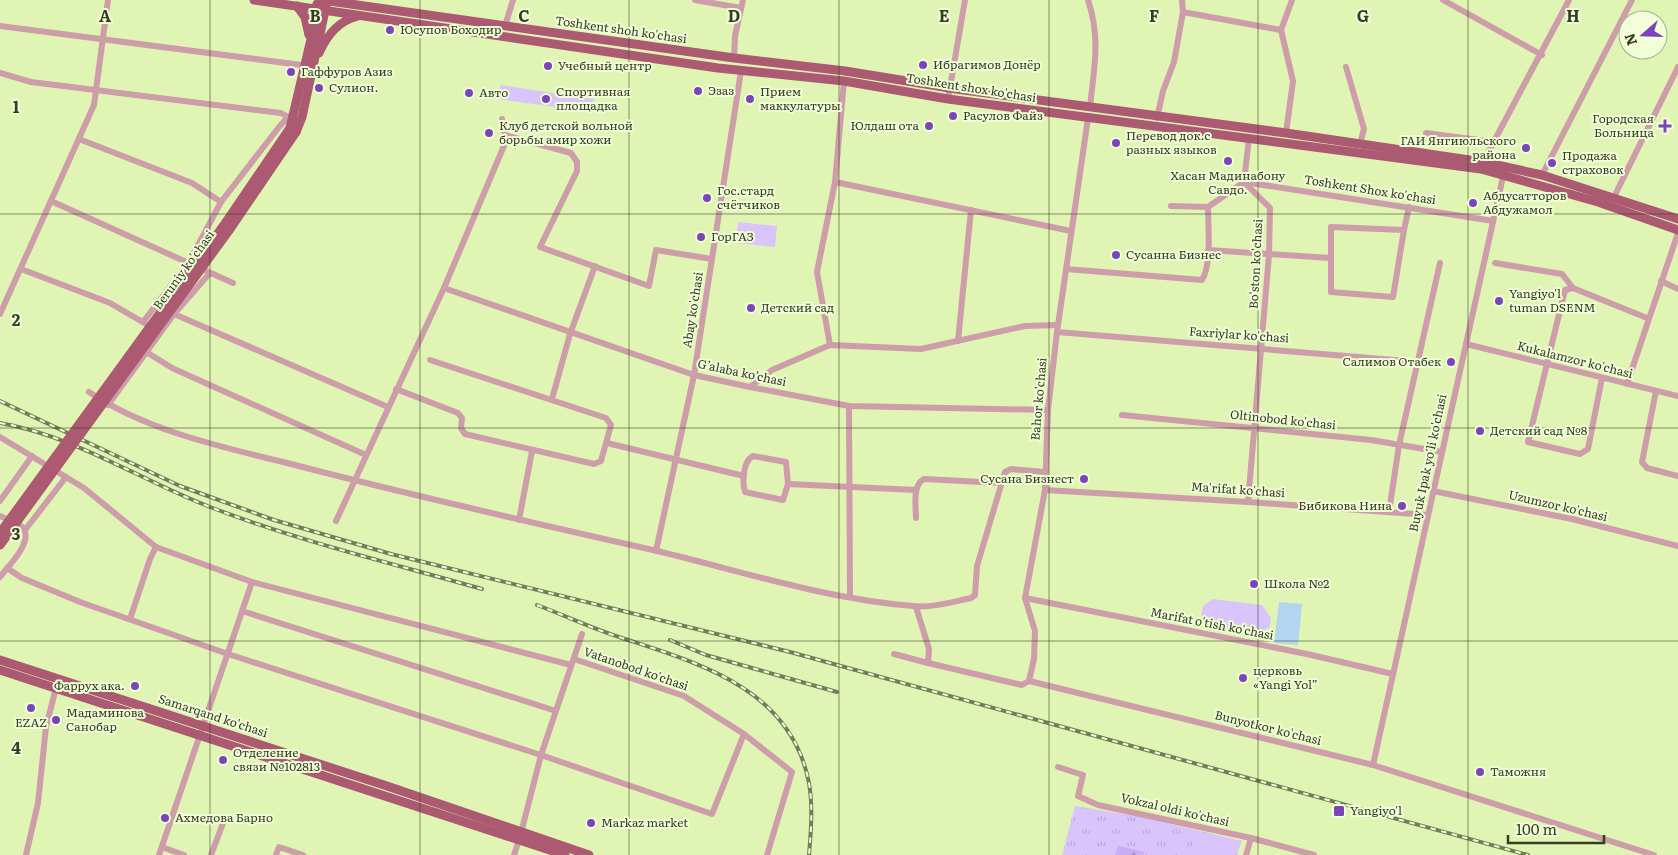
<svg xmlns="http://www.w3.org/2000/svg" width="1678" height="855" viewBox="0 0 1678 855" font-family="Literata,serif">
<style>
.grass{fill:url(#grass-tufts)}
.forest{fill:url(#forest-firs)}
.garden{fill:#d9c5fb}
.water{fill:#b3d5f0}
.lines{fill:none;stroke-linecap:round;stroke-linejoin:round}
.minor{stroke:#cd9da9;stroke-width:6}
.major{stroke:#ac5972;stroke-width:9}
.rail-casing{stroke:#727e57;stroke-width:4}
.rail{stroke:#f1fed8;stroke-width:2;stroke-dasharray:5.5;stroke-linecap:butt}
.major-bridge{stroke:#ac5972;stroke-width:9}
.grid{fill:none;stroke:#353d23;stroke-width:1;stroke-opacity:0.55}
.poi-dot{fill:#7c44bb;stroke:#f1fed8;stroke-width:2}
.labels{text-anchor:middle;stroke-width:4;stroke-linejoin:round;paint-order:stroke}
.poi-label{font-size:12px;fill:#353d23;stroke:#f1fed8;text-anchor:start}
.street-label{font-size:12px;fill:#353d23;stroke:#f1fed8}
.grid-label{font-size:16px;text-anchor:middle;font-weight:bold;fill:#353d23;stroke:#f1fed8;stroke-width:4;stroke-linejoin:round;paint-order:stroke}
</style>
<defs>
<pattern id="grass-tufts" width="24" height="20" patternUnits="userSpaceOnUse" patternTransform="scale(1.25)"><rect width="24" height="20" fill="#d9c5fb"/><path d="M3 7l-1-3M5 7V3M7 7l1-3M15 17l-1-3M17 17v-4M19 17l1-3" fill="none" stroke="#bbaad7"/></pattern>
<pattern id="forest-firs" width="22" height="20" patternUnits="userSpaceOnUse" patternTransform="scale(1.25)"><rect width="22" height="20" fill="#c9adf5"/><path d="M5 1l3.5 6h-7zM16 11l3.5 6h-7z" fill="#a48ec6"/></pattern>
</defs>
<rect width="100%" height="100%" fill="#e0f4b4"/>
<polygon class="grass" points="1075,806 1142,817 1242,841 1237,855 1062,855"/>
<polygon class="forest" points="1118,846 1145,852 1143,855 1115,855"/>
<g class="garden">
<polygon points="500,85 594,99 592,112 498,99"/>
<polygon points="738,222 777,226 775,247 736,243"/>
<polygon points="1213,599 1262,605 1271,618 1270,627 1256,635 1211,627 1201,616 1203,606"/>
<polygon points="1197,832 1236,844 1233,855 1191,855"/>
</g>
<polygon class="water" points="1279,602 1302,604 1298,645 1274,643"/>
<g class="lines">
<g class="minor">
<polyline points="695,0 741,8"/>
<path d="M1088,0C1101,39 1094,68 1090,107"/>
<polyline points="1182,0 1183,12"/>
<polyline points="1443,0 1542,55"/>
<polyline points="0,26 309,66"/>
<polyline points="505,26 513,0"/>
<polyline points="734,58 735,36 743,0"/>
<polyline points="1346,67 1364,129 1360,144"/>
<polyline points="0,73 31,82 281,113 288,117"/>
<polyline points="948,99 965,0"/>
<polyline points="1157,118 1163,91 1174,62 1183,12 1281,30"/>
<polyline points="1286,133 1293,81 1281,30 1292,0"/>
<polyline points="1426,133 1494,142"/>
<polyline points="505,135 571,153 577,162 577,171 540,247 649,286 656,250 712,259"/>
<polyline points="79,139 192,183 221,202"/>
<polyline points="1483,162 1569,0"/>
<polyline points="1542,175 1632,0"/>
<polyline points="835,182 1071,231"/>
<polyline points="1244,182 1270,208 1269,255 1248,502"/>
<polyline points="1244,182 1493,221"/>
<polyline points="1614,197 1678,67"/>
<polyline points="51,201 233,283"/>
<polyline points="1208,207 1244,182 1249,138"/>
<polygon points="1331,227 1404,230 1393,297 1331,292"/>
<polyline points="1404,230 1409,207"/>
<polyline points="1208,250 1330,258"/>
<polyline points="1495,263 1562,274 1573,288"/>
<polyline points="21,269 110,303 146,324"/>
<path d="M1066,269L1202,280C1212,264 1208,226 1208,207L1171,206"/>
<polyline points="1661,281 1678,289"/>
<polyline points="444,288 694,375 750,387 849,406 1048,410"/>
<polyline points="0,314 94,105 108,0"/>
<polyline points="174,314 388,407"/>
<polyline points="143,322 189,262 221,202 279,127 288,117 292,116"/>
<polyline points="1057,332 1419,362"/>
<polyline points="958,341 971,210"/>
<polyline points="1466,344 1678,396"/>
<polyline points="830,345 817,272 835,182 844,81"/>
<polyline points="148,353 172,368 366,455"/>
<polyline points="1602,378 1588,449 1580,454 1528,442 1565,290 1573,288 1647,318"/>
<polyline points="1627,384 1678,233"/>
<polyline points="750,387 772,370 830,345 921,349 1025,326 1058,325"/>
<polyline points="396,389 458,413 462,418 461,428 465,434 594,464 601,461 611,425 606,418 430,360"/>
<polyline points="1656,391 1642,462 1647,468 1678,476"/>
<path d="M89,392C148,432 227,448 295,465C414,496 533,523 653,550C738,570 824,599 913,606C932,608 952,602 971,598L975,595L977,566L1005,472L1011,469L1045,472"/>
<polyline points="552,399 570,334 595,266"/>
<polyline points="108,405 174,314 209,274"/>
<polyline points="849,406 850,596"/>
<polyline points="1122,415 1371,440 1442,452"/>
<polyline points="0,437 84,488 156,547 252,582 571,665"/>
<polyline points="607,443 744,476"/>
<path d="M753,456L786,462L788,484L783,500L745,492C742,482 743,461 753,456Z"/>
<polyline points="788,484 916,490"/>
<polyline points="1045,490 1248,502 1428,515"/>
<polyline points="1433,491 1572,519 1678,546"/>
<polyline points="0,501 32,456"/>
<polyline points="1389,512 1399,445 1440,263"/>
<path d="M0,516C6,519 21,523 24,529C32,544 8,566 0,577"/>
<path d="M916,518C916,507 912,485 924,479L1001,483"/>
<polyline points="519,520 532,451"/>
<polyline points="336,521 444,288 506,141 502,119"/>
<polyline points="25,530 66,477"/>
<polyline points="656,551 694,375 741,71"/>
<polyline points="7,568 22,578 80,602 228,654 541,755 712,814 744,734"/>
<polyline points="1025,598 1307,654 1393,674"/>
<polyline points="916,607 929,649 928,663 1022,685 1029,681 1373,765 1654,855"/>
<polyline points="242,611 556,711"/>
<polyline points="130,619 150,559 156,547"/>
<polyline points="894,654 928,663"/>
<polyline points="574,659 684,696 744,734 792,772 767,855"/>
<polyline points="1029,681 1034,659 1035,631 1025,598 1045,490 1048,410 1057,332 1088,118"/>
<polyline points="1373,765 1504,172"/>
<polyline points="1058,767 1083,775 1078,796 1098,805 1251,838 1314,855"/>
<polyline points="521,833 541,755 582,634"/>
<polyline points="162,847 184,855"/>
<polyline points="26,855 38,803 46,727 56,688"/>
<polyline points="159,855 252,582"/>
<polyline points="211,855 225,818"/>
<polyline points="276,855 279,847 303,855"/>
<polyline points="514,855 519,840"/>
<polyline points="1246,855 1251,838"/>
</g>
<g class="major">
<polyline points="254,0 718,68 844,81 948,99 1481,169 1598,202 1678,230"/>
<polyline points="322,0 734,58 845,71 956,89 1286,133 1483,162 1542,175 1678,219"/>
<polyline points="297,6 305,17 309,35"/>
<path d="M319,53C327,35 338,21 358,16"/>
<polyline points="290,128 312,35 317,4"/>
<polyline points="296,132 302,117 326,6"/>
<polyline points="0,660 387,786 589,855"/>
<polyline points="0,670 565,855"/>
</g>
<g class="rail-casing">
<g id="rail">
<polyline points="0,401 180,486 274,520 391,554 790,652 1528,855"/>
<path d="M0,423C75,436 140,480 210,507C298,541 391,563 482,589"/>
<path d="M537,605C566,616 593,629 622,638C701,664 791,689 809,783C813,806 811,832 809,855"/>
<polyline points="670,640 706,655 837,692"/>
</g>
</g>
<use href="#rail" class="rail"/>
<g class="major-bridge">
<polyline points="0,533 224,225 290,128"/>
<polyline points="0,545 230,229 296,132"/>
</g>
</g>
<path class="grid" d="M210,0V855M420,0V855M629,0V855M839,0V855M1049,0V855M1258,0V855M1468,0V855M0,214H1678M0,428H1678M0,641H1678"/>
<g class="poi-dot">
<circle cx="390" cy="30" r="5"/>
<circle cx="923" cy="65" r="5"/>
<circle cx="548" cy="66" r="5"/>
<circle cx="291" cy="72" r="5"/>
<circle cx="319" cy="88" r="5"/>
<circle cx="698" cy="91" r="5"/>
<circle cx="469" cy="93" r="5"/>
<circle cx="546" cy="99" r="5"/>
<circle cx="750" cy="99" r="5"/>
<circle cx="953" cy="116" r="5"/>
<circle cx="929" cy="126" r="5"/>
<path d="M1662.5 118.5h5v5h5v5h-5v5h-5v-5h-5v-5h5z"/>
<circle cx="489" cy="133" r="5"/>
<circle cx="1116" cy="143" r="5"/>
<circle cx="1526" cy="148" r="5"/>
<circle cx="1228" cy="161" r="5"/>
<circle cx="1552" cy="163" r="5"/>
<circle cx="707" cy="198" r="5"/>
<circle cx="1473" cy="203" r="5"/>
<circle cx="701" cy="237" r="5"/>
<circle cx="1116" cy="255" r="5"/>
<circle cx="1499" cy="301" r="5"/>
<circle cx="751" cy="308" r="5"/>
<circle cx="1451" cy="362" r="5"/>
<circle cx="1480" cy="431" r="5"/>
<circle cx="1084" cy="479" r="5"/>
<circle cx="1402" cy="506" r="5"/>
<circle cx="1254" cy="584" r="5"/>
<circle cx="1243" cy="678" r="5"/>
<circle cx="135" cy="686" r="5"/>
<circle cx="31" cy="708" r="5"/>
<circle cx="56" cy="720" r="5"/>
<circle cx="223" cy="760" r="5"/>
<circle cx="1480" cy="772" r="5"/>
<rect x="1333" y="805" width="12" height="12" rx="2.5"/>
<circle cx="165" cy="818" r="5"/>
<circle cx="591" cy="823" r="5"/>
</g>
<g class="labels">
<g class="poi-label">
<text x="400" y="34">Юсупов Боходир</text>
<text x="933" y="69">Ибрагимов Донёр</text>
<text x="558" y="70">Учебный центр</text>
<text x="301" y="76">Гаффуров Азиз</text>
<text x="329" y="92">Сулион.</text>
<text x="708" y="95">Эзаз</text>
<text x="556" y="96">Спортивная<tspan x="556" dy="14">площадка</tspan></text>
<text x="760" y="96">Прием<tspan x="760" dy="14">маккулатуры</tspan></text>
<text x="479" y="97">Авто</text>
<text x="963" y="120">Расулов Файз</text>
<text x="1654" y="123" text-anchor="end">Городская<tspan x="1654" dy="14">Больница</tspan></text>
<text x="499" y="130">Клуб детской вольной<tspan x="499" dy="14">борьбы амир хожи</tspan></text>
<text x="919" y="130" text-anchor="end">Юлдаш ота</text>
<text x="1126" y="140">Перевод док.с<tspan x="1126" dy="14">разных языков</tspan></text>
<text x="1516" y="145" text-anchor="end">ГАИ Янгиюльского<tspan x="1516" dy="14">района</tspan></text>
<text x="1562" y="160">Продажа<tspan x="1562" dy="14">страховок</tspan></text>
<text x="1228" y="180" text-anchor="middle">Хасан Мадинабону<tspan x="1228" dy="14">Савдо.</tspan></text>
<text x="717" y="195">Гос.стард<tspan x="717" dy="14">счётчиков</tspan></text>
<text x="1483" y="200">Абдусатторов<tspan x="1483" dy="14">Абдужамол</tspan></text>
<text x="711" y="241">ГорГАЗ</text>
<text x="1126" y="259">Сусанна Бизнес</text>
<text x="1509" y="298">Yangiyo'l<tspan x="1509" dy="14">tuman DSENM</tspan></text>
<text x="761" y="312">Детский сад</text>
<text x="1441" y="366" text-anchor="end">Салимов Отабек</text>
<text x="1490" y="435">Детский сад №8</text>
<text x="1074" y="483" text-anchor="end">Сусана Бизнест</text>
<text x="1392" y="510" text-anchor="end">Бибикова Нина</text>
<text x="1264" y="588">Школа №2</text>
<text x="1253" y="675">церковь<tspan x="1253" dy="14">«Yangi Yol”</tspan></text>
<text x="125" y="690" text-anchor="end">Фаррух ака.</text>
<text x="66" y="717">Мадаминова<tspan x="66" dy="14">Санобар</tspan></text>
<text x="31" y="727" text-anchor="middle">EZAZ</text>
<text x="233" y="757">Отделение<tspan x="233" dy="14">связи №102813</tspan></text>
<text x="1490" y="776">Таможня</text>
<text x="1350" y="815">Yangiyo'l</text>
<text x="175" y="822">Ахмедова Барно</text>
<text x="601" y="827">Markaz market</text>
</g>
<g class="street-label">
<text transform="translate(621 30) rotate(8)" y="4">Toshkent shoh ko'chasi</text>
<text transform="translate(971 88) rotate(9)" y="4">Toshkent shox ko'chasi</text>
<text transform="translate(1370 190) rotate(9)" y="4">Toshkent Shox ko'chasi</text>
<text transform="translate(1256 264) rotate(-87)" y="4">Bo'ston ko'chasi</text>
<text transform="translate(184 270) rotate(-54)" y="4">Beruniy ko'chasi</text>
<text transform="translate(693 310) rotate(-81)" y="4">Abay ko'chasi</text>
<text transform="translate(1239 335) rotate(4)" y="4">Faxriylar ko'chasi</text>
<text transform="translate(1575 360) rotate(14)" y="4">Kukalamzor ko'chasi</text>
<text transform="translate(742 373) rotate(12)" y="4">G’alaba ko’chasi</text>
<text transform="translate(1039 399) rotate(-85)" y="4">Bahor ko'chasi</text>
<text transform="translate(1283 420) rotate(6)" y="4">Oltinobod ko'chasi</text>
<text transform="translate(1428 463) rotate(-78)" y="4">Buyuk Ipak yo'li ko'chasi</text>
<text transform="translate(1238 490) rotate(4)" y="4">Ma'rifat ko'chasi</text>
<text transform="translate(1558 506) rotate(13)" y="4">Uzumzor ko'chasi</text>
<text transform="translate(1212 624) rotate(11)" y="4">Marifat o'tish ko'chasi</text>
<text transform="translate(636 669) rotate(19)" y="4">Vatanobod ko'chasi</text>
<text transform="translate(213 716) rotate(18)" y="4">Samarqand ko'chasi</text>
<text transform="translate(1268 728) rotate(14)" y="4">Bunyotkor ko'chasi</text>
<text transform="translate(1175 810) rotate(13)" y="4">Vokzal oldi ko'chasi</text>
</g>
</g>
<g class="grid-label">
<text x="105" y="22">A</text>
<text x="315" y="22">B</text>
<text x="524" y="22">C</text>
<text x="734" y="22">D</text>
<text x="944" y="22">E</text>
<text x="1154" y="22">F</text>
<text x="1363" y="22">G</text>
<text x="1573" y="22">H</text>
<text x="16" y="113">1</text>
<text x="16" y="326">2</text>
<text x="16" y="540">3</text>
<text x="16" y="754">4</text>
</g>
<g transform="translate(1643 35) rotate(250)"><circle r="24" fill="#f1fed8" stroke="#a6b190"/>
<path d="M0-4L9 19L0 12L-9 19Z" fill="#7c44bb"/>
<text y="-8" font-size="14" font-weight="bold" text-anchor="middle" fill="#353d23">N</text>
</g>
<path d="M1508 835v8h96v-8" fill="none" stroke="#353d23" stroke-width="2.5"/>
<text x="1516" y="835" font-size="15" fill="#353d23" stroke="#f1fed8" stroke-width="4" paint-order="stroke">100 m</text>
</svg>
